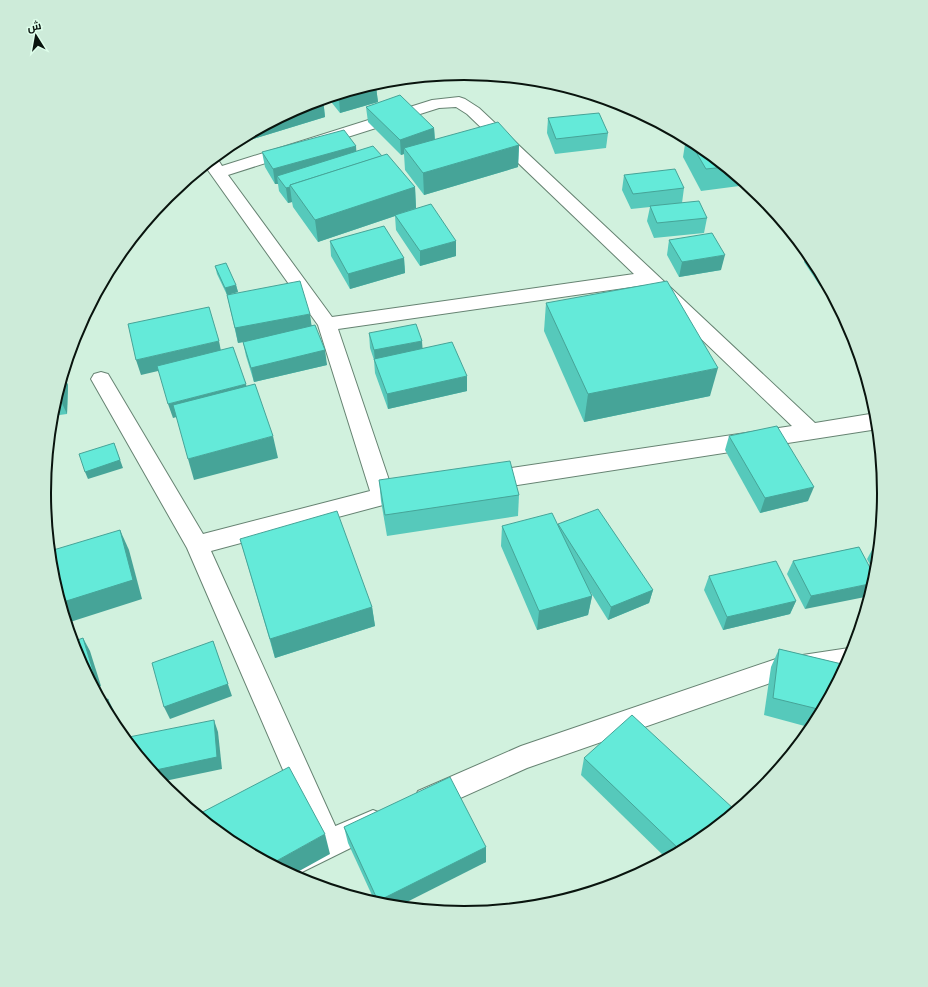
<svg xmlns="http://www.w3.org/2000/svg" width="928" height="987" viewBox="0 0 928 987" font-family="Raleway,Cairo,sans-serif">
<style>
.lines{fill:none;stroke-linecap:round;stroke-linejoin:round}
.street-casing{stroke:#668372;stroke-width:2}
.secondary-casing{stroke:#668372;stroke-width:2}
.street{fill:#fff;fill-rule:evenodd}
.secondary{fill:#fff;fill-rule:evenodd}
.wall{fill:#56c9bb}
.shaded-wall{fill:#46a498}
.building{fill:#64ead9;stroke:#46a498}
.rim{fill:none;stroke:#09140e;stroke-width:2}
</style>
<rect width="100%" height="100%" fill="#d1f1de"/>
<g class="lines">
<g class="street-casing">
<path id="street" d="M459,97L465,99L479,108L815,423L876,413L878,429L485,490L477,487L474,481L477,475L485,472L792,426L645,285L338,329L391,486L411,483L419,486L422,492L419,498L383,505L211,551L343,843L339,853L329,857L319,853L187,548L91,379L94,374L101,372L108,374L203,534L370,491L318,325L205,166L214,158H217L222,166L432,100ZM456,107L467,114L634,274L332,317L228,175L439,108Z"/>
</g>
<g class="secondary-casing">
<g id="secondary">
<polygon points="849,648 853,650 843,671 776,681 527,768 427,813 418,809 414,800 418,791 521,746 776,659"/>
<polygon points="373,810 383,814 387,823 383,832 302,872 292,868 288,858 292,848 319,833"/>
</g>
</g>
<use href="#street" class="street"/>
<use href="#secondary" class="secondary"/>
</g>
<g class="wall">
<polygon points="374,84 376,87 378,102 340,113 328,98"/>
<polygon points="573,90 589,95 575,96"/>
<polygon points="323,99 325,117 250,140 247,136 303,105"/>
<polygon points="625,106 640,114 626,114"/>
<polygon points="366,107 434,128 435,140 519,145 518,167 424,195 405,170 404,154 401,155 368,122"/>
<polygon points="548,118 608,133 606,148 555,154 547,133"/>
<polygon points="686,138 698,144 747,185 701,191 683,157"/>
<polygon points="356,146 356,151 382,156 415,187 416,208 456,256 420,266 396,230 395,216 318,242 293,207 292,202 288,203 279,191 278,184 275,184 265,167 262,152"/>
<polygon points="624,175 684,188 682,203 707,218 704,233 654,238 647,221 650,207 631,209 622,190"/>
<polygon points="669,240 721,270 679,277 667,255"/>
<polygon points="330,241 404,258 405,273 350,289 331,256"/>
<polygon points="807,252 813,260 826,284 820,286 804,262"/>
<polygon points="215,266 236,285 238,292 230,294 312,325 327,365 254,382 246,356 243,342 238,343 227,295 217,274"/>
<polygon points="546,303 710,396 584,422 544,331"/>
<polygon points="369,333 423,348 467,391 388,409 375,373 374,360 370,348"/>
<polygon points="63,374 68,385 67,414 52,416 52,411"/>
<polygon points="729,436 808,501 760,513 725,450"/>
<polygon points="379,480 519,495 518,516 387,536 381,501"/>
<polygon points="558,524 653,590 649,603 608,620 588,588 592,596 588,615 537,630 501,546 502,526 558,525"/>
<polygon points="880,538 876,576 867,559 878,539"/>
<polygon points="240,539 372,607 375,626 275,658"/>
<polygon points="859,547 805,609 787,574 793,561"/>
<polygon points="709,576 796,601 790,614 723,630 704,590"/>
<polygon points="779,649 846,665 812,728 764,715 771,667"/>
<polygon points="584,758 697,843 667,859 581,775"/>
<polygon points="344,827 486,847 486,862 382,905 376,904 348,843"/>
</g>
<g class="shaded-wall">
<polygon points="376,87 378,102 340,113 339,98"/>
<polygon points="323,99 325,117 250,140 249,134 303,105"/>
<polygon points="434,128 435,143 404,148 404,154 401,155 400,140"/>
<polygon points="519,145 518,167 424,195 423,173"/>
<polygon points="356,146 357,161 277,176 278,184 275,184 273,169"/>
<polygon points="290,187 292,202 288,203 286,188"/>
<polygon points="415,187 416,208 395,215 395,216 318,242 315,220"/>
<polygon points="456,241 456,256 420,266 420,251"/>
<polygon points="725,255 721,270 679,277 682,262"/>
<polygon points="404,258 405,273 350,289 348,274"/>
<polygon points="823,278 826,284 820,286"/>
<polygon points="236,285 238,292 227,295 225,288"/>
<polygon points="310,314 312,329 238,343 235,328"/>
<polygon points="219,341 222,356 141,375 136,360"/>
<polygon points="422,341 423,355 375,363 374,350"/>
<polygon points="325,350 327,365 254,382 251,368"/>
<polygon points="718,368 710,396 584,422 588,394"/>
<polygon points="63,374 68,385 67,414 60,399 61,382"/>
<polygon points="467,376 467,391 388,409 387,394"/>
<polygon points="246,384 249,398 173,418 168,404"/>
<polygon points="273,436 278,458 194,480 188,459"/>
<polygon points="114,443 123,468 88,479 85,472"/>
<polygon points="814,487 808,501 760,513 765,498"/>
<polygon points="120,530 129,550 142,599 67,623 60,603"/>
<polygon points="874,583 870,596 805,609 811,596"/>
<polygon points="653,590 649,603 608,620 611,607"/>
<polygon points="592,596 588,615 537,630 539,611"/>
<polygon points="796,601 790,614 723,630 727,617"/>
<polygon points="372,607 375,626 275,658 270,639"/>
<polygon points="83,638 90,651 101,686 94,689 88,676"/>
<polygon points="213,641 232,696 170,719 164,707"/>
<polygon points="108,699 114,711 116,729 110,717"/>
<polygon points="214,720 218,732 222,769 160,782 151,771"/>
<polygon points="325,834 330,854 292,875 271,864"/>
<polygon points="486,847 486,862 397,907 379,905 378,901"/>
</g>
<g class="building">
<polygon points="374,84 376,87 339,98 337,95"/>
<polygon points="400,95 434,128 400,140 366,107"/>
<polygon points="599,113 608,133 556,139 548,118"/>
<polygon points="498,122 519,145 423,173 404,148"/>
<polygon points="344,130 356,146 273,169 262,152"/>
<polygon points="689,140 698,144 725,167 706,169"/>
<polygon points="373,146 382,156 290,185 290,187 286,188 277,176"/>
<polygon points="387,154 415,187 315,220 290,185"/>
<polygon points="675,169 684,188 633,194 624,175"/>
<polygon points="699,201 707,218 657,223 650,206"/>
<polygon points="431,204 456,241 420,251 395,215"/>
<polygon points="384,226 404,258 348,274 330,241"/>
<polygon points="712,233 725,255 682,262 669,240"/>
<polygon points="226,263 236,285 225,288 215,266"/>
<polygon points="300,281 310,314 235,328 227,295"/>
<polygon points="667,281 718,368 588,394 546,303"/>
<polygon points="209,307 219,341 136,360 128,324"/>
<polygon points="416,324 422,341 374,350 369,333"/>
<polygon points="315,325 325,350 251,368 243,342"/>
<polygon points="452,342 467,376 387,394 374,359"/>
<polygon points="233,347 246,384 168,404 157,366"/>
<polygon points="61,382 60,399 56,400"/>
<polygon points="255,384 273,436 188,459 173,405"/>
<polygon points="777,426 814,487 765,498 729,436"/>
<polygon points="114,443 120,460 85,472 79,454"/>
<polygon points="510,461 519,495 385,515 379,480"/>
<polygon points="598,509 653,590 611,607 558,524"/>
<polygon points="337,511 372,607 270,639 240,539"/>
<polygon points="552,513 592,596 539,611 502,526"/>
<polygon points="120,530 133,580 60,603 52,575 50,551"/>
<polygon points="859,547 875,577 874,583 811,596 793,561"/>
<polygon points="776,561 796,601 727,617 709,576"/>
<polygon points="83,638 94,674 88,676 76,654 72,642"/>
<polygon points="213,641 228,684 164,707 152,663"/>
<polygon points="779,649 846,665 822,710 773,698"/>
<polygon points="108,699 110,717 101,701"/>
<polygon points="632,715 736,811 697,843 681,851 584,758"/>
<polygon points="214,720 217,757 151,771 129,744 129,737"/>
<polygon points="289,767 325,834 271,864 230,843 197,815"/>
<polygon points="450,777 486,847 378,901 344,827"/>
</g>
<path d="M0 0H928V987H0ZM51 493a413 413 0 1 1 826 0a413 413 0 1 1-826 0Z" fill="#cdebd9" fill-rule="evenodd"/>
<path class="rim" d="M51 493a413 413 0 1 1 826 0a413 413 0 1 1-826 0Z"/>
<g transform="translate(36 36) rotate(349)" stroke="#defeeb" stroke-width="3" paint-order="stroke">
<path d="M0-3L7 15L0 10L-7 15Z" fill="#09140e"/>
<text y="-6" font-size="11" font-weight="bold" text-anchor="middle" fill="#09140e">ش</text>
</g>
</svg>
